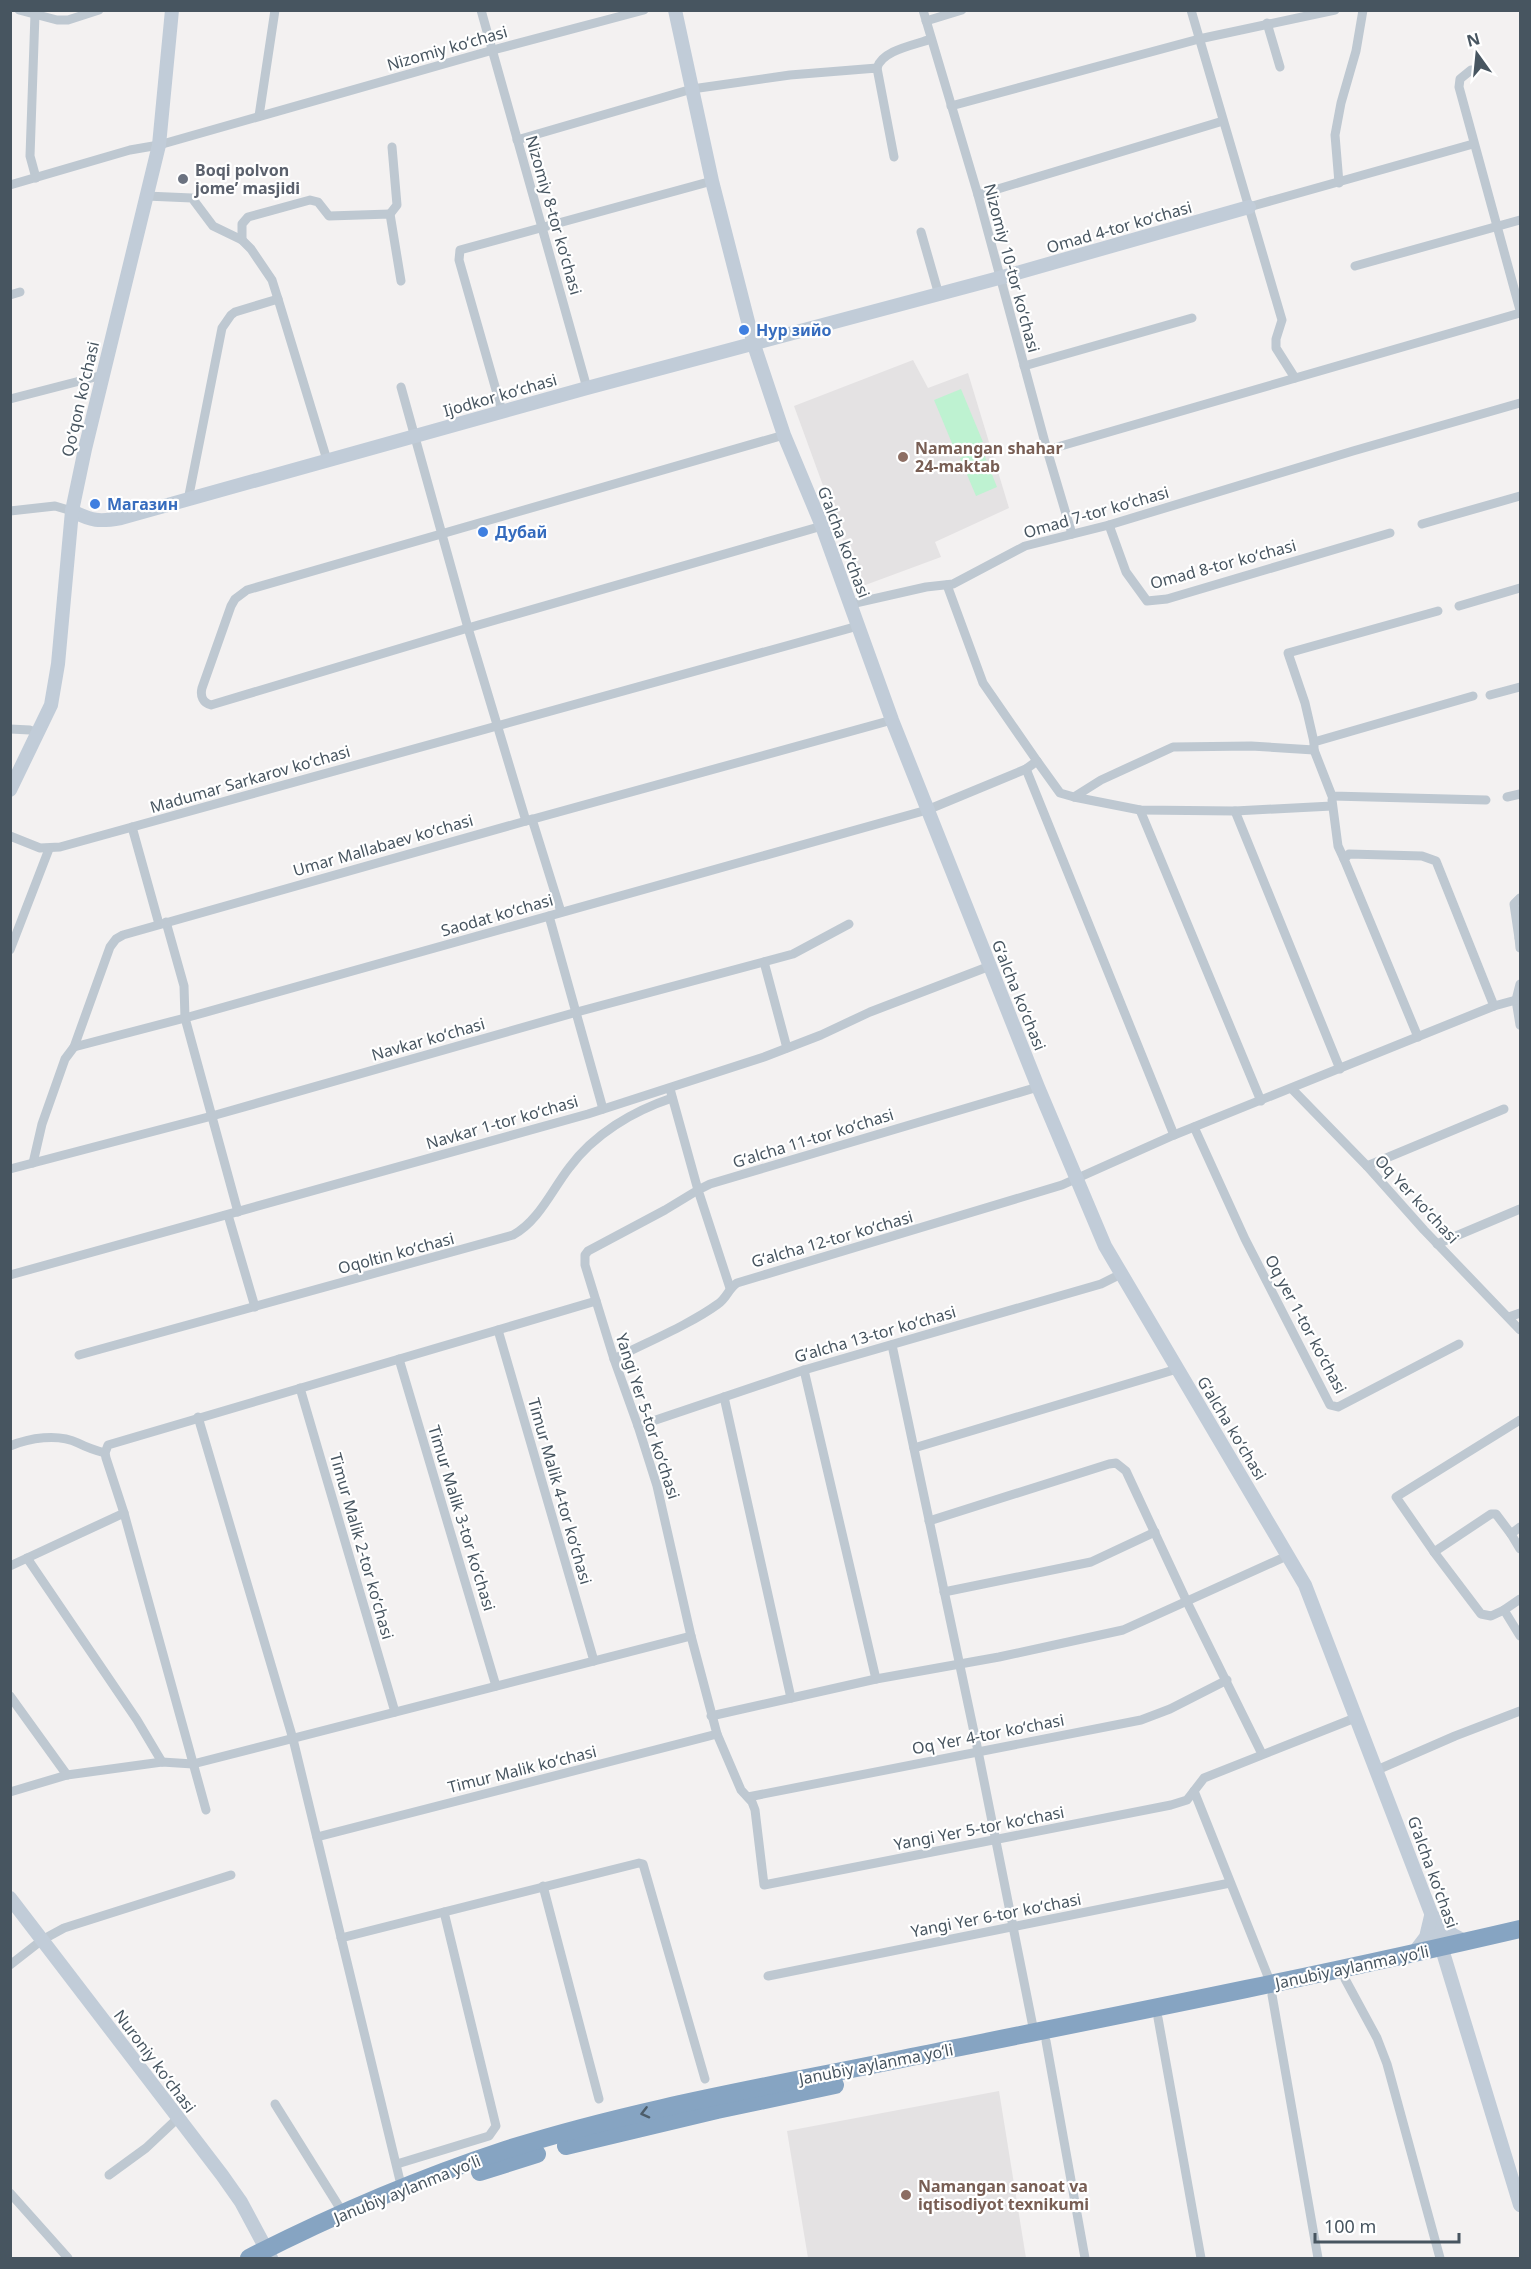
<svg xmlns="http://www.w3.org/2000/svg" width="1531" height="2269" viewBox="0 0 1531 2269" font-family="'Noto Sans',sans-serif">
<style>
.education{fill:#e4e2e3}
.green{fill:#bef2d1}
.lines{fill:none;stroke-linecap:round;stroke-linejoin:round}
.street{stroke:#bec8d1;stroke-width:9}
.secondary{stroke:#c1ccd8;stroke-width:14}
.highway{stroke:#86a4c2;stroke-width:18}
.oneway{stroke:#4d5d6a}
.worship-dot{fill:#6b7280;stroke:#fff;stroke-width:2}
.shop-dot{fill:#3f7fe0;stroke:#fff;stroke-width:2}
.education-dot{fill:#8d6e63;stroke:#fff;stroke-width:2}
.labels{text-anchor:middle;stroke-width:4.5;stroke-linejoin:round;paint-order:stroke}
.street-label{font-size:16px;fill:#475560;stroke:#fff}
.worship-label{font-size:16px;font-weight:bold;fill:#5b616d;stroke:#fff;text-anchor:start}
.shop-label{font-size:16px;font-weight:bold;fill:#366cbe;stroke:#fff;text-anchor:start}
.education-label{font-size:16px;font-weight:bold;fill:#785e54;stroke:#fff;text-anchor:start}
</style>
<rect width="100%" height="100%" fill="#f3f1f1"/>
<g class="education">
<polygon points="913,360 928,388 968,373 1009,508 935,542 941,557 860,587 794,406"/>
<polygon points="999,2091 1026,2258 808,2258 787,2131"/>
</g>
<g class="green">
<polygon points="961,389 983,442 956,453 934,400"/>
<polygon points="982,449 997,487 976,496 960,458"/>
</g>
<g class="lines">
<g class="street">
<polyline points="19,10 57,20 68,20 99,10"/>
<polyline points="481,10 587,388"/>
<polyline points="923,10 978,195 1047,450 1072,534"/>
<polyline points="1191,10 1282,320 1276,339 1276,348 1295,378"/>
<polyline points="35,14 30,156 36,178"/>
<polyline points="926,21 962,10"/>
<polyline points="1267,23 1280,67"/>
<path d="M877,68C882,50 915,45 931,39"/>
<polyline points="1471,70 1460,79 1459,87 1520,310"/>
<polyline points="951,106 1199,39 1335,10"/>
<polyline points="259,116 275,10"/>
<polyline points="517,140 692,89 790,75 877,68 894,157"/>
<polyline points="1339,183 1335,135 1341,103 1356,51 1363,10"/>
<polyline points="10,185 130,150 159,145 493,50 644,10"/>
<polyline points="978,195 1223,121"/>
<polyline points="146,196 192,198 213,226 242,240 251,249 272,280 278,299"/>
<polyline points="1249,207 1473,144"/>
<polyline points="390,214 397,205 392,147"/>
<polyline points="921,232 939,295"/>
<polyline points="242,240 242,224 248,217 310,200 318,202 329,216 390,214 401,281"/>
<polyline points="1355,266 1520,220"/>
<polyline points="10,295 20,292"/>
<polyline points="1024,366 1192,318"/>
<polyline points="401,387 468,628 526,821"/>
<polyline points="10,399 103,375"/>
<polyline points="502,411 459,260 460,250 712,181"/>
<path d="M784,435L247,590L235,599L231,606L202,688C200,696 203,703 211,705L468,628L822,526"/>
<polyline points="1047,450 1520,313"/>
<polyline points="188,500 222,328 231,315 235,312 278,299 327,460"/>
<polyline points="10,511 55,506 72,511"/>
<polyline points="1422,524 1520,496"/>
<polyline points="1109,525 1126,572 1147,601 1167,599 1390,533"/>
<polyline points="947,585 983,683 1037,761"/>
<polyline points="851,604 926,587 953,584 1025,546 1109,525 1353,451 1520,403"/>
<polyline points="1459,606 1520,588"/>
<polyline points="1490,695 1520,687"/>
<polyline points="10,729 30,730 39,734"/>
<polyline points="1314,742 1305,703 1288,653 1438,611"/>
<polyline points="1314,750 1332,796 1486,800"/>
<polyline points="1026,769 1174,1135"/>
<polyline points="1074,797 1140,810 1235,811 1332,806"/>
<polyline points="1507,797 1520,794"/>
<polyline points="1332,800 1338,846 1344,859"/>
<polyline points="1140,810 1261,1101"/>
<polyline points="1235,811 1340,1069"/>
<polyline points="532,819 561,912"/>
<polyline points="132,827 159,924"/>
<polyline points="10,836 40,848 60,847 858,626"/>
<polyline points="549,916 603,1109"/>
<polyline points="166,922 184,986 185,1018 238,1212"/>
<polyline points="1520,937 1519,938 1520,948"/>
<polyline points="1519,938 1514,904 1520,898"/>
<polyline points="10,950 49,849"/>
<polyline points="764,962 787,1048"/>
<polyline points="1520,984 1516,1000 1520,1025"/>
<polyline points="1418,1037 1344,859 1349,854 1422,856 1436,861 1494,1006"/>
<polyline points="74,1047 185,1018 927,810 1026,769 1037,761 1060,793 1074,797 1101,780 1173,747 1251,746 1314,750 1314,742 1473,696"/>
<polyline points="1292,1089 1367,1166 1424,1230 1520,1330"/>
<polyline points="1194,1127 1245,1239 1330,1405 1338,1407 1459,1344"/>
<polyline points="33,1163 42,1124 65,1059 74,1047 110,947 116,939 123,935 526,821 892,720"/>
<polyline points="1367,1166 1504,1109"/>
<polyline points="10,1169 212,1116 577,1012 793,954 849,924"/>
<polyline points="228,1215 255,1307"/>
<polyline points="1437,1244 1520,1209"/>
<polyline points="10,1275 588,1114 764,1057 821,1035 870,1012 990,966"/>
<polyline points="730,1288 698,1190 710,1184 1038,1087"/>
<polyline points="1509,1317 1520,1313"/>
<polyline points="498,1330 594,1661"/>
<polyline points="892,1345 978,1751 1034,2032"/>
<path d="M79,1355L513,1235C538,1222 552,1190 569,1168C594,1134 633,1111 672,1098"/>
<polyline points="399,1359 496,1686"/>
<path d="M614,1359C647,1342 689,1325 718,1304C727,1298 728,1289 737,1283L1062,1185L1174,1135L1494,1006L1516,1000"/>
<polyline points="804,1370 876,1679"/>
<polyline points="300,1388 395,1712"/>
<polyline points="724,1397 791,1698"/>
<polyline points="198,1417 293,1739 402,2189"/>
<polyline points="1520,1420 1396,1497 1434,1552 1481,1614 1491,1616 1504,1610 1520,1636"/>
<polyline points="638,1426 804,1370 1101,1284 1121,1274"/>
<path d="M10,1446C29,1438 58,1433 78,1443C86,1447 94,1450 105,1453"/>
<polyline points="914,1448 1177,1369"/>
<polyline points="929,1521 1109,1464 1116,1463 1126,1471 1187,1602 1262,1754"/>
<polyline points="1520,1527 1511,1534 1520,1549"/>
<polyline points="1434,1552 1491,1514 1496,1514 1511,1534"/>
<polyline points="27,1558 137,1720 162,1762"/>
<polyline points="10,1566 124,1513"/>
<polyline points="944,1592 1091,1562 1155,1532"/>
<polyline points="1504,1610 1520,1599"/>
<polyline points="10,1696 67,1775"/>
<polyline points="711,1716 876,1679 999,1657 1123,1630 1289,1555"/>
<polyline points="717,1734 741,1790 752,1802 755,1810 764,1885 1171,1805 1187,1800 1194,1791"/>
<polyline points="1377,1770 1455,1736 1520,1711"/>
<polyline points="10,1792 67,1775 162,1762 193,1764 691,1636"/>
<polyline points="748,1797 1141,1720 1170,1709 1227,1680"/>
<polyline points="206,1810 124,1513 106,1458 105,1453 108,1445 596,1301"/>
<polyline points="317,1837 717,1734 691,1636 657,1486 638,1426 614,1359 585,1265 585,1255 588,1251 665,1210 698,1190 670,1089"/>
<polyline points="543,1886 599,2099"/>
<polyline points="341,1938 639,1863 643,1864 705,2079"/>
<polyline points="10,1965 42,1940 64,1928 231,1875"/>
<polyline points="768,1976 1230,1883"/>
<polyline points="1345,1979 1377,2038 1387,2064 1440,2258"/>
<polyline points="1271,1984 1194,1791 1204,1778 1355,1718"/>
<polyline points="1272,1995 1318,2258"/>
<polyline points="1158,2018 1201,2258"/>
<polyline points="1046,2041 1085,2258"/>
<polyline points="275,2104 343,2213"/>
<polyline points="397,2164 489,2136 496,2126 444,1912"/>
<polyline points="109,2175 146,2148 178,2118"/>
<polyline points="10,2193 68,2258"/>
</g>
<g class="secondary">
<polyline points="675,10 712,181 754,345 784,435 822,526 892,720 1038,1087 1105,1246 1305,1585 1431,1913 1520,2205"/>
<path d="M72,511C92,521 99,522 121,518L587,388L999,278L1249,207"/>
<polyline points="10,790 51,705 58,664 72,511 85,449 159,145 172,10"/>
<polyline points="10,1898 222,2175 241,2202 271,2258"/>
<polyline points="1434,1917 1453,1935 1466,1942"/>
<polyline points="1413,1954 1426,1937 1431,1916"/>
</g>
<g class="highway">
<polyline points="566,2146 717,2110 835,2085"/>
<polyline points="480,2172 537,2154"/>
<path d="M249,2258C331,2216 417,2179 505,2150C637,2108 776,2085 911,2057C1115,2016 1318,1976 1520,1929"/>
</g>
</g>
<defs><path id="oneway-chevron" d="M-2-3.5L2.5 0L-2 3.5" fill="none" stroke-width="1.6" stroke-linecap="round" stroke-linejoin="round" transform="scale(1.5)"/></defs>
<use class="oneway" href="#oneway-chevron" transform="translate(645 2113) rotate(166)"/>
<circle class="worship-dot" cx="183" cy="179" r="6"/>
<g class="shop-dot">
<circle cx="744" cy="330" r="6"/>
<circle cx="95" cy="504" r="6"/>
<circle cx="483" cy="532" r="6"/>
</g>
<g class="education-dot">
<circle cx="903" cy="457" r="6"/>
<circle cx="906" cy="2195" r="6"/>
</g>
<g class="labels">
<g class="street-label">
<text transform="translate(447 48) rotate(-16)" y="6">Nizomiy koʻchasi</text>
<text transform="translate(554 215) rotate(74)" y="6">Nizomiy 8-tor koʻchasi</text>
<text transform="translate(1119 227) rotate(-16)" y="6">Omad 4-tor koʻchasi</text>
<text transform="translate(1012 268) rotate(75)" y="6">Nizomiy 10-tor koʻchasi</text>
<text transform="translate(500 395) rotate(-16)" y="6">Ijodkor koʻchasi</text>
<text transform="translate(80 399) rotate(-77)" y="6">Qoʻqon koʻchasi</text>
<text transform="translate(1096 512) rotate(-16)" y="6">Omad 7-tor koʻchasi</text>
<text transform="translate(844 542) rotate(69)" y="6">Gʻalcha koʻchasi</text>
<text transform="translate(1223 564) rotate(-15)" y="6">Omad 8-tor koʻchasi</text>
<text transform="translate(250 779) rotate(-16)" y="6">Madumar Sarkarov koʻchasi</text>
<text transform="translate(383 845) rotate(-16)" y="6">Umar Mallabaev koʻchasi</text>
<text transform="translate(497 915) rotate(-16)" y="6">Saodat koʻchasi</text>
<text transform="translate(1019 995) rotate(68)" y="6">Gʻalcha koʻchasi</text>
<text transform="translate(428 1039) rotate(-16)" y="6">Navkar koʻchasi</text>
<text transform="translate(502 1122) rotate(-16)" y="6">Navkar 1-tor koʻchasi</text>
<text transform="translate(813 1138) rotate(-17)" y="6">Gʻalcha 11-tor koʻchasi</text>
<text transform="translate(1417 1199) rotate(47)" y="6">Oq Yer koʻchasi</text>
<text transform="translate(832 1239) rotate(-16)" y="6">Gʻalcha 12-tor koʻchasi</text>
<text transform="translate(396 1253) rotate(-15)" y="6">Oqoltin koʻchasi</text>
<text transform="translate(1306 1324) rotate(62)" y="6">Oq yer 1-tor koʻchasi</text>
<text transform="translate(875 1334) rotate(-16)" y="6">Gʻalcha 13-tor koʻchasi</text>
<text transform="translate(648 1416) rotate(72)" y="6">Yangi Yer 5-tor koʻchasi</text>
<text transform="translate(1232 1428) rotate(59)" y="6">Gʻalcha koʻchasi</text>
<text transform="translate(560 1491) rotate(74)" y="6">Timur Malik 4-tor koʻchasi</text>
<text transform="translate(462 1518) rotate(73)" y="6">Timur Malik 3-tor koʻchasi</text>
<text transform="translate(362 1546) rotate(74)" y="6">Timur Malik 2-tor koʻchasi</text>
<text transform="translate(988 1734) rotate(-11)" y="6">Oq Yer 4-tor koʻchasi</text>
<text transform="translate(522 1769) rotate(-14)" y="6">Timur Malik koʻchasi</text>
<text transform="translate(979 1828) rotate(-11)" y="6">Yangi Yer 5-tor koʻchasi</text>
<text transform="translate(1433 1872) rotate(70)" y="6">Gʻalcha koʻchasi</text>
<text transform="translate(996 1915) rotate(-11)" y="6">Yangi Yer 6-tor koʻchasi</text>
<text transform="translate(1352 1967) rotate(-12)" y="6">Janubiy aylanma yoʻli</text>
<text transform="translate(155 2061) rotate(53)" y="6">Nuroniy koʻchasi</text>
<text transform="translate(876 2064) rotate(-11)" y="6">Janubiy aylanma yoʻli</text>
<text transform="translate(407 2189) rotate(-22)" y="6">Janubiy aylanma yoʻli</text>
</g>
<g class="worship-label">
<text x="195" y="176">Boqi polvon<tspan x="195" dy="18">jome’ masjidi</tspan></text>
</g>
<g class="shop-label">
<text x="756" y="336">Нур зийо</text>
<text x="107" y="510">Магазин</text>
<text x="495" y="538">Дубай</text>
</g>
<g class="education-label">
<text x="915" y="454">Namangan shahar<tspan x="915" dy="18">24-maktab</tspan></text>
<text x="918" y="2192">Namangan sanoat va<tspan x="918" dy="18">iqtisodiyot texnikumi</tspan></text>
</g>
</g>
<rect width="1531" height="2269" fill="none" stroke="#475560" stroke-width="24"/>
<g transform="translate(1477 54) rotate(345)" stroke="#ffffff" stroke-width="4.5" paint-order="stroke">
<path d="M0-4.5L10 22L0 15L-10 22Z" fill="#475560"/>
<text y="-9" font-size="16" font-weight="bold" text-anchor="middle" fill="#475560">N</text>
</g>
<path d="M1315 2233v9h144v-9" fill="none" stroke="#475560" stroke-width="3"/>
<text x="1324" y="2233" font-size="18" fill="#475560" stroke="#ffffff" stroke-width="4.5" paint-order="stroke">100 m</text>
</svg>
